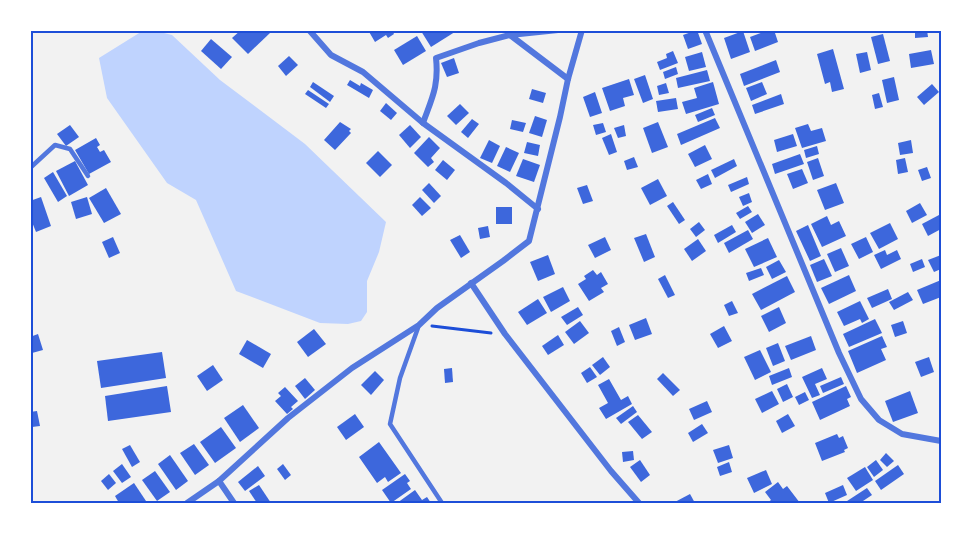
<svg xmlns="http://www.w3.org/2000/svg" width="971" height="533" viewBox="0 0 971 533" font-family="Literata,serif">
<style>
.water{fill:#bfd3fe}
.building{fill:#3d67dc}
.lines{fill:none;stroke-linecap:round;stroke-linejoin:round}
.path{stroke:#1d4ed8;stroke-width:3}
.service{stroke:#5277de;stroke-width:4.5}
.minor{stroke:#5277de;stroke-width:6}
.neatline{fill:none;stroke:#1d4ed8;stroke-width:2}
</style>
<rect width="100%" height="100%" fill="#f2f2f2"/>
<polygon class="water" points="144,30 152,30 172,35 220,80 305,144 386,222 379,252 367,281 367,312 361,321 348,324 320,323 236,291 196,200 167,183 107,98 99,58"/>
<g class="building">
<polygon points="241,30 267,30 270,33 248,54 232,38"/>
<polygon points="368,30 392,30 394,34 388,38 386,35 375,42"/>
<polygon points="422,30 458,30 431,47 421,31"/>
<polygon points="697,30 702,44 688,49 683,35"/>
<polygon points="769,30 774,30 778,42 755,51 750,37"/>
<polygon points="915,30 927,30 928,37 915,38"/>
<polygon points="743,31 750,52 731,59 724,38"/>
<polygon points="883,34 890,61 878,64 871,37"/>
<polygon points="417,36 426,51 403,65 394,50"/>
<polygon points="211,39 232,57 221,69 201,51"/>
<polygon points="833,49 844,89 832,92 830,82 825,84 817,54"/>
<polygon points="931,50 934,64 911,68 909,54"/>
<polygon points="673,51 678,63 660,70 657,62 667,58 666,54"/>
<polygon points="702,52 706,67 689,71 685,57"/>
<polygon points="867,52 871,70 860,73 856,54"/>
<polygon points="289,56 298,65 286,76 278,66"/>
<polygon points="454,58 459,73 447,77 441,63"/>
<polygon points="776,60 780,72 744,86 740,74"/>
<polygon points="676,67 678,74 665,79 663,72"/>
<polygon points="707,70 710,81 678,88 676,78"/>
<polygon points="645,75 653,99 643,103 634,79"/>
<polygon points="894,77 899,100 887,103 882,80"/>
<polygon points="629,79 634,95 623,98 625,106 610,111 602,88"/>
<polygon points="350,80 360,86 361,83 373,90 369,98 347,85"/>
<polygon points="313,82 334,96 330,102 310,87"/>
<polygon points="713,82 719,104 686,114 682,102 697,98 694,88"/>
<polygon points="762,82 767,94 751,101 746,88"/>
<polygon points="666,83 669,93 659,95 657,86"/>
<polygon points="932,84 939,92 924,105 917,97"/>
<polygon points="532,89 546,93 543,103 529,99"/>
<polygon points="308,90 329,104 326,108 305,94"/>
<polygon points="595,92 602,113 590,117 583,97"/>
<polygon points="879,93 883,107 875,109 872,95"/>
<polygon points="781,94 784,104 755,114 752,105"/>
<polygon points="676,98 678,109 658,112 656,101"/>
<polygon points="386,103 397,113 391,120 380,111"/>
<polygon points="460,104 469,113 456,125 447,116"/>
<polygon points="712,108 715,115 698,122 695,115"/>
<polygon points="535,116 547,120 542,137 529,133"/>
<polygon points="715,118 720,128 681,145 677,134"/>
<polygon points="472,119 479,124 468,138 461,132"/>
<polygon points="512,120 526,123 523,132 510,129"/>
<polygon points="340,122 351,129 349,131 351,133 335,150 324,140"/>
<polygon points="658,122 668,147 652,153 643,128"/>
<polygon points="603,123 606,132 596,135 593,125"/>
<polygon points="808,124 811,131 822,128 826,141 802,148 795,128"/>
<polygon points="70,125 79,137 66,146 57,134"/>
<polygon points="410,125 421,137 410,148 399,135"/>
<polygon points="624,125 626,136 618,138 614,128"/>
<polygon points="611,134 617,152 609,155 602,138"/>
<polygon points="793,134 797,146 777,152 774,140"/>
<polygon points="429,137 440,148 431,158 434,162 428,167 414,153"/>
<polygon points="96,138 100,145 97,147 100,152 104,150 111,162 89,174 75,150"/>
<polygon points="489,140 500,146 492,163 480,158"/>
<polygon points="911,140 913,153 900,155 898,143"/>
<polygon points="527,142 540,145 538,156 524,153"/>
<polygon points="705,145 712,159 695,167 688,154"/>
<polygon points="817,146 819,154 806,158 804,150"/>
<polygon points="506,147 519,153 510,172 497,166"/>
<polygon points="378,151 392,165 380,177 366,163"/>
<polygon points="800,154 804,164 775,174 772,164"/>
<polygon points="634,157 638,167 627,170 624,161"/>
<polygon points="818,158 824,176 813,180 807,162"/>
<polygon points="905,158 908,172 898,174 896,160"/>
<polygon points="523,159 540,165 534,182 516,176"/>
<polygon points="734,159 737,166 715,178 711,170"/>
<polygon points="443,160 455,170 447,180 435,170"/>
<polygon points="75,161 88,185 69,196 56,171"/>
<polygon points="927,167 931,178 922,181 918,170"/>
<polygon points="802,169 808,183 793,189 787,174"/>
<polygon points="53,172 67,196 58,202 44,178"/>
<polygon points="708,174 712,184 701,189 696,180"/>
<polygon points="747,177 749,184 731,192 728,185"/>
<polygon points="658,179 667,196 650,205 641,188"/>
<polygon points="429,183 441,196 434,203 422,190"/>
<polygon points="836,183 844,203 825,210 817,190"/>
<polygon points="587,185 593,201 583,204 577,188"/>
<polygon points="106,188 121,214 104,223 89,198"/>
<polygon points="749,193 752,202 743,206 739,197"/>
<polygon points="41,197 51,226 36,232 30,217 30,201"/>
<polygon points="87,197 92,214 76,219 71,202"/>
<polygon points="420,197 431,208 422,216 412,205"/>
<polygon points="673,202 685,220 679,224 667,206"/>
<polygon points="920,203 927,215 912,223 906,211"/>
<polygon points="748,206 752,212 740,219 736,213"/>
<rect x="496" y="207" width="16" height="17"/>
<polygon points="758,214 765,225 752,233 745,222"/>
<polygon points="939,215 941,219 941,229 928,236 922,224"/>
<polygon points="827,216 831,225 839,221 846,236 822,247 811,224"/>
<polygon points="699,222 705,230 696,237 690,229"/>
<polygon points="890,223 898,239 879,249 870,233"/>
<polygon points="732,225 736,232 718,243 714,235"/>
<polygon points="808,225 821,256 810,261 796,231"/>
<polygon points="488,226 490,237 480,239 478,228"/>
<polygon points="748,230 753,239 729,253 724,243"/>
<polygon points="646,234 655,257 644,262 634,238"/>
<polygon points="460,235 470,252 461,258 450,240"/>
<polygon points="113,237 120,253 109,258 102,242"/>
<polygon points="605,237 611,250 595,258 588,245"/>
<polygon points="866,237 873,252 859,259 851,244"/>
<polygon points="768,238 777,257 754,267 745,249"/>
<polygon points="698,239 706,251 692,261 684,249"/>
<polygon points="841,248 849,266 835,272 827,254"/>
<polygon points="885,250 887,255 897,250 901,259 881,269 874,255"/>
<polygon points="548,255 555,274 538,281 530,262"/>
<polygon points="941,255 941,269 934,272 928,260"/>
<polygon points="824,259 832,276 817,282 810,265"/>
<polygon points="922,259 925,267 913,272 910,264"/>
<polygon points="779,260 786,272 772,279 766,267"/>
<polygon points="761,268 764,275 749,281 746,273"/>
<polygon points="593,270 597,275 601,272 608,284 601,288 604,292 589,301 578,284 586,279 584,276"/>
<polygon points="665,275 675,295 668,298 658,279"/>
<polygon points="849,275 856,291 829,304 821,288"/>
<polygon points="787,276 795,292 761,310 752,294"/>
<polygon points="941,280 941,297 923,304 917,290"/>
<polygon points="563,287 570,301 551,312 543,297"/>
<polygon points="888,289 892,299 872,308 867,298"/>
<polygon points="908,292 913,300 894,310 889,302"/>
<polygon points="538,299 547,313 527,325 518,312"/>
<polygon points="732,301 738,313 729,316 724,305"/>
<polygon points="860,301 869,319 862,323 860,319 844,326 837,312"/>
<polygon points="578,307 583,315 567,325 561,317"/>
<polygon points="779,307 786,323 769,332 761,316"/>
<polygon points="646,318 652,334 635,340 629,325"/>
<polygon points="875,319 882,333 849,347 843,334"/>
<polygon points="580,321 589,333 574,344 565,332"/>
<polygon points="903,321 907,333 895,337 891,325"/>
<polygon points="724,326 732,341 718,348 710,334"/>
<polygon points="619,327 625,342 617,346 611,331"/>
<polygon points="314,329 326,344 308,357 297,342"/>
<polygon points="38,334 43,350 32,353 30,347 30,337"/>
<polygon points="558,335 564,345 548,355 542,346"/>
<polygon points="811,336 816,350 791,360 785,346"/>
<polygon points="882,336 887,347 881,349 886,360 857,373 848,351"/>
<polygon points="247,340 271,354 263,368 239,354"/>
<polygon points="778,343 785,361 773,366 766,348"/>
<polygon points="760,350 771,372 755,380 744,357"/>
<polygon points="162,352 166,378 101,388 97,361"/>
<polygon points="603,357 610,367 600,375 592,365"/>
<polygon points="929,357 934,372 921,377 915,362"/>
<polygon points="213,365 223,380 207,391 197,376"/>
<polygon points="590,367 597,377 587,383 581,373"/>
<polygon points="452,368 453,382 445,383 444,369"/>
<polygon points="789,368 792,377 772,385 769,376"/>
<polygon points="822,368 827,379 815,384 820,395 812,398 802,377"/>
<polygon points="375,371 384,380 371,395 361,385"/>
<polygon points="663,373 680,390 673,396 657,379"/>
<polygon points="841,377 844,384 823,393 820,386"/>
<polygon points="305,378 315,390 305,399 295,386"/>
<polygon points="609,379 621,400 628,396 632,404 606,419 599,408 608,403 598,385"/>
<polygon points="787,384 793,397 783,402 777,389"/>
<polygon points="167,386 171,412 108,421 105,396"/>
<polygon points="846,386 851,397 847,399 850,406 820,420 812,402"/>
<polygon points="285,387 298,401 291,407 293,409 287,414 275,401 281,396 278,393"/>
<polygon points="772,391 779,404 762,413 755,399"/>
<polygon points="910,391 918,413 893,422 885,401"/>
<polygon points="805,392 809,400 799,405 795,397"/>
<polygon points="707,401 712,412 694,420 689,409"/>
<polygon points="243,405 259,428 240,442 224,418"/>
<polygon points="633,406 637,412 621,424 616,418"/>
<polygon points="37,411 40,426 32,427 30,412"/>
<polygon points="355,414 364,427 346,440 337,427"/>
<polygon points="788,414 795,426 782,433 776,421"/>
<polygon points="638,415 652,432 642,439 628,422"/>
<polygon points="702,424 708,433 693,442 688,433"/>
<polygon points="221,427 236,448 215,463 200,442"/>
<polygon points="837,434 839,438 843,436 848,448 844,450 845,452 822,461 815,443"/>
<polygon points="379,442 401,473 388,482 385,477 377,483 359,457"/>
<polygon points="194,444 209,465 195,475 180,453"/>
<polygon points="130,445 140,462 132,467 122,449"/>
<polygon points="729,445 733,458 718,463 713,450"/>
<polygon points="633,451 634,460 623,462 622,452"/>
<polygon points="886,453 894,461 887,467 880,460"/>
<polygon points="170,455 188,481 176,490 158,464"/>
<polygon points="640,460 650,475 641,482 630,467"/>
<polygon points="876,460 883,470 874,477 867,467"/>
<polygon points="729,462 732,472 720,476 717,467"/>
<polygon points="122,464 131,477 122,483 113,471"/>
<polygon points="283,464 291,475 285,480 277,469"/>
<polygon points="898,465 904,474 881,490 875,481"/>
<polygon points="258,466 265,476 245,491 238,482"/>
<polygon points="865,467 873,480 856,491 847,478"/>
<polygon points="766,470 772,484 754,493 747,478"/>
<polygon points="155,471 170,492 157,501 142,480"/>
<polygon points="109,474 116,483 108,490 101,481"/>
<polygon points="405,474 410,481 407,483 411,489 391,503 382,490"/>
<polygon points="778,482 783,489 787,486 800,503 767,503 771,500 765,492"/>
<polygon points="134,483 146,501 143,503 119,503 115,496"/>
<polygon points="259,485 271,503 257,503 249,491"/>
<polygon points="843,485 847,495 829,503 825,493"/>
<polygon points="867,488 872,495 860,503 844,503"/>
<polygon points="415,490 422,500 427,497 431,503 397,503"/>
<polygon points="690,494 695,503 673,503"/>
</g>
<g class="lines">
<polyline class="path" points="432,326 491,333"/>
<g class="service">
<polyline points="30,168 55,145 70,149 88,176"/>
<polyline points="419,325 400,378 390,424 442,503"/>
</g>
<g class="minor">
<polyline points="309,30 331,55 363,72 423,123 506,183 538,209"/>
<polyline points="506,30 510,35 568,79"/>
<polyline points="705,30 839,353 861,399 879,420 902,434 941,441"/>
<path d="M423,123C432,98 439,86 436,58L479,43L510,35L558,30"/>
<polyline points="471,283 505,334 611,471 639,503"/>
<polyline points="219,481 234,503"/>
<polyline points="187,503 219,481 288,418 352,368 419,325 437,308 503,261 529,241 560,117 568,79 582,30"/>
</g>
</g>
<rect width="971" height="533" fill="none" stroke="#ffffff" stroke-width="63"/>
<rect x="32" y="32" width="908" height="470" class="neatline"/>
</svg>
